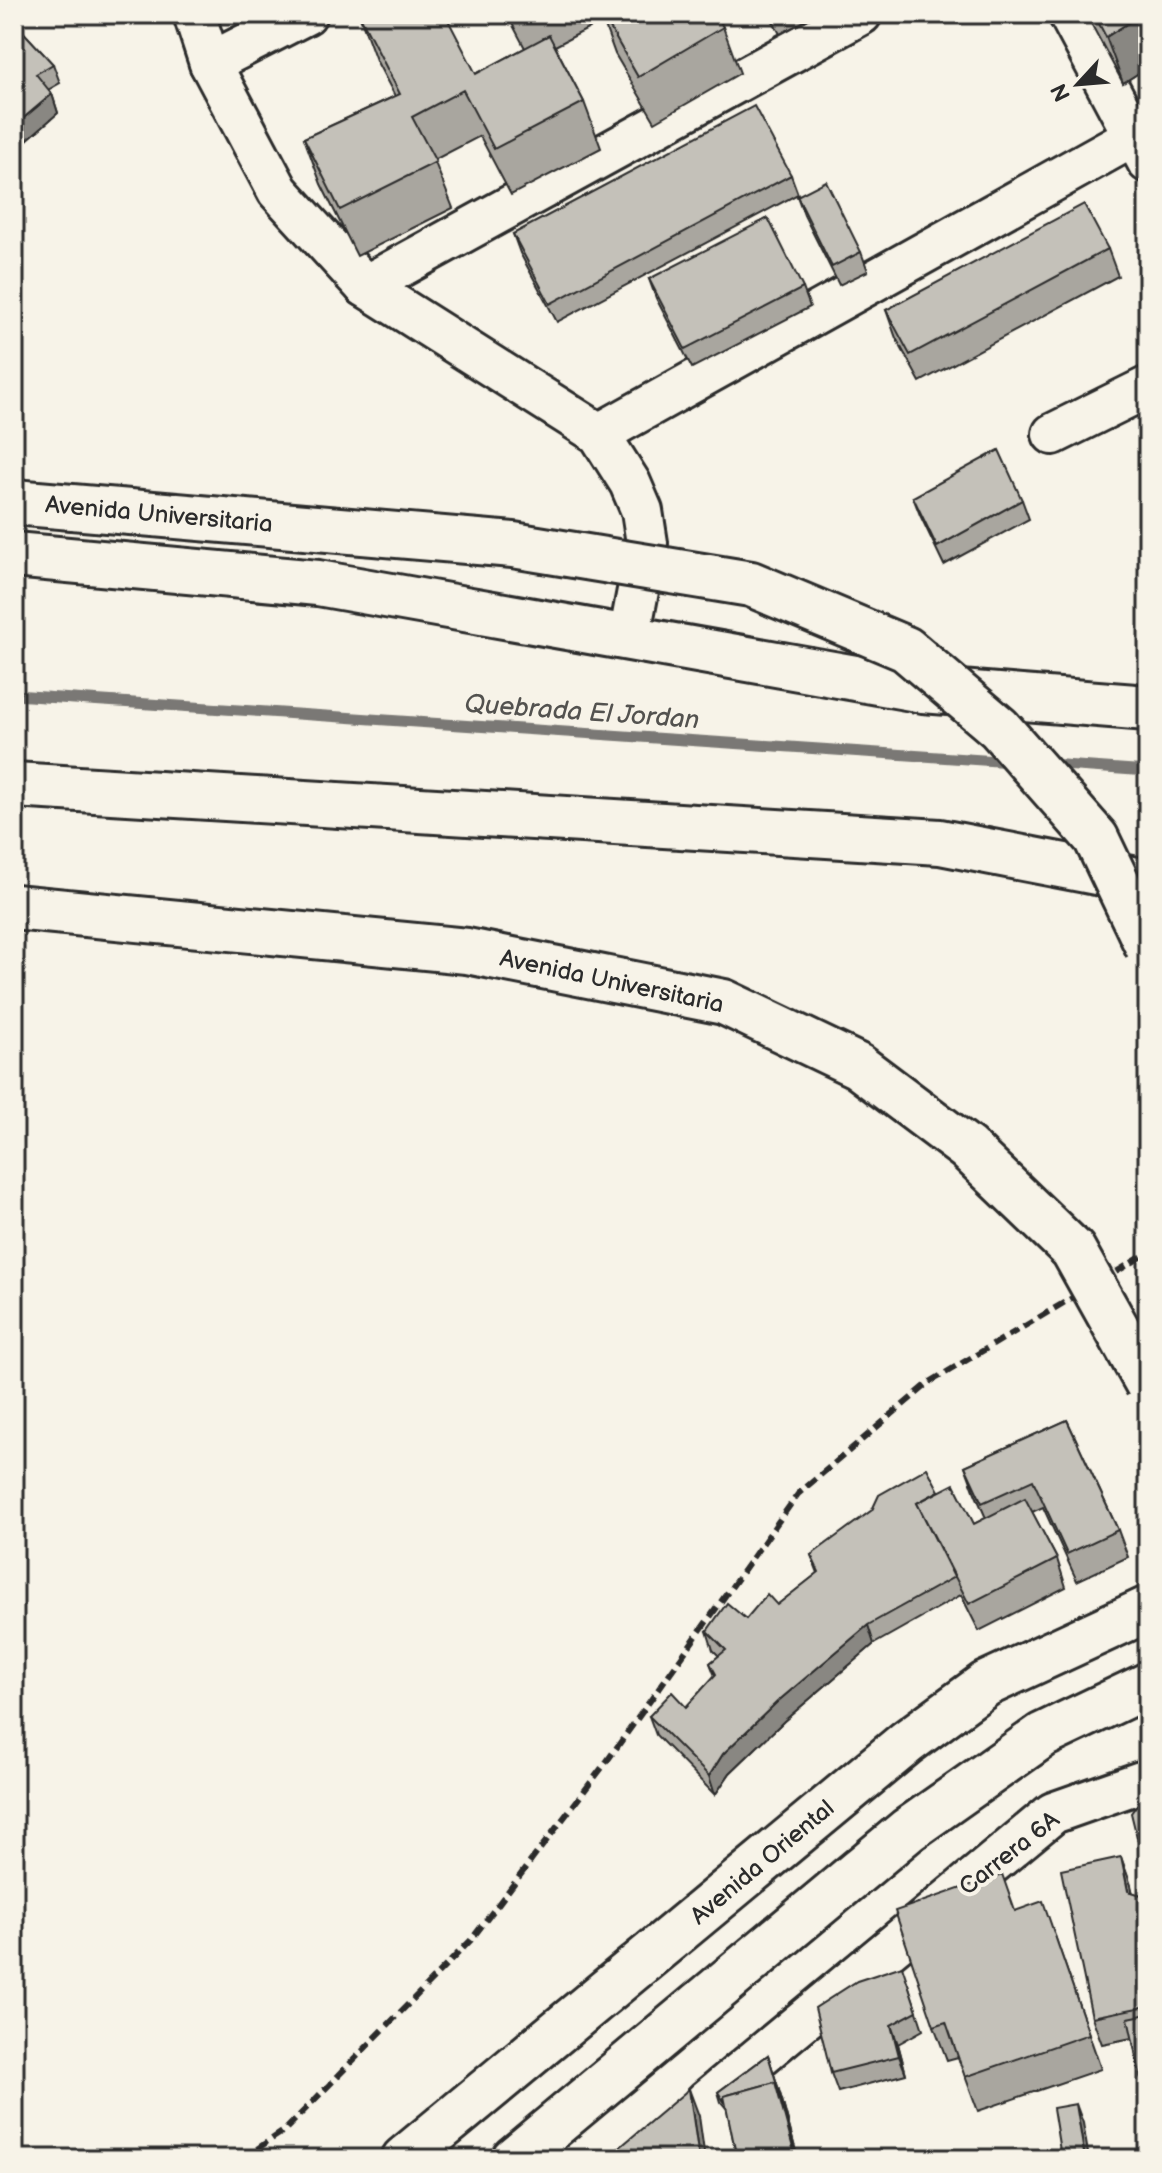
<svg xmlns="http://www.w3.org/2000/svg" width="1162" height="2173" viewBox="0 0 1162 2173" font-family="'Balsamiq Sans',sans-serif">
<style>
.lines{fill:none;stroke-linecap:round;stroke-linejoin:round}
.stream{stroke:#7a7874;stroke-width:11}
.minor-casing{stroke:#2b2b2b;stroke-width:46}
.major-casing{stroke:#2b2b2b;stroke-width:50}
.minor{stroke:#f7f3e8;stroke-width:40}
.major{stroke:#f7f3e8;stroke-width:44}
.rail{stroke:#2b2b2b;stroke-width:6;stroke-dasharray:12 6;stroke-linecap:butt}
.major-bridge-casing{stroke:#2b2b2b;stroke-width:50;stroke-linecap:butt}
.major-bridge{stroke:#f7f3e8;stroke-width:44}
.wall{fill:#a9a69f;stroke:#2b2b2b;stroke-width:2}
.shaded-wall{fill:#898782;stroke:#2b2b2b;stroke-width:2}
.building{fill:#c4c1b9;stroke:#2b2b2b;stroke-width:2}
.labels{text-anchor:middle;stroke-width:8;stroke-linejoin:round;paint-order:stroke}
.street-label{font-size:24px;fill:#2b2b2b;stroke:#f7f3e8}
.water-label{font-size:26px;font-style:italic;fill:#53524f;stroke:#f7f3e8}
</style>
<rect width="100%" height="100%" fill="#f7f3e8"/>
<filter id="ink" filterUnits="userSpaceOnUse"><feTurbulence type="fractalNoise" baseFrequency=".0125" numOctaves="2"/><feDisplacementMap in="SourceGraphic" scale="16" xChannelSelector="R" yChannelSelector="G"/><feConvolveMatrix kernelMatrix="1 2 1 2 8 2 1 2 1" color-interpolation-filters="sRGB"/></filter>
<g filter="url(#ink)">
<g class="lines">
<g class="stream">
<polyline points="14,695 1012,762"/>
<polyline points="1049,764 1148,771"/>
</g>
<g class="minor-casing">
<g id="minor">
<polyline points="194,14 210,63 278,191 365,286 599,434 630,483 642,511 647,543 629,638"/>
<polyline points="1069,14 1148,162"/>
<polyline points="210,63 306,14"/>
<polyline points="365,286 861,14"/>
<polyline points="599,434 1134,136"/>
<polyline points="1053,434 1148,387"/>
<polyline points="716,2159 706,2101 1053,1813 1141,1782"/>
</g>
</g>
<g class="major-casing">
<g id="major">
<polyline points="14,555 318,583 923,690 1148,708"/>
<polyline points="14,785 940,842 1148,882"/>
<polyline points="404,2159 907,1742 986,1684 1148,1609"/>
<polyline points="514,2159 908,1830 1043,1735 1148,1685"/>
</g>
</g>
<use href="#minor" class="minor"/>
<use href="#major" class="major"/>
<polyline class="rail" points="242,2159 285,2130 471,1940 607,1761 798,1494 930,1382 1148,1253"/>
<g class="major-bridge-casing">
<g id="major-bridge">
<polyline points="14,502 513,545 751,584 906,649 999,728 1096,838 1148,947"/>
<polyline points="14,907 467,951 724,1002 858,1066 967,1148 1073,1250 1148,1384"/>
</g>
</g>
<use href="#major-bridge" class="major-bridge"/>
</g>
<g class="wall">
<polygon points="359,14 476,74 525,48 507,14 716,14 723,27 740,73 655,122 615,54 603,21 555,46 584,102 601,148 511,195 480,136 434,160 453,208 357,256 321,184 304,138 395,96 376,60"/>
<polygon points="769,14 818,14 780,34"/>
<polygon points="1086,14 1148,14 1148,67 1123,83"/>
<polygon points="14,22 53,64 60,83 48,90 52,94 58,113 20,146 14,140"/>
<polygon points="791,175 798,194 557,322 520,253 513,234"/>
<polygon points="797,196 861,252 868,271 839,285 804,215"/>
<polygon points="1108,249 1118,276 920,382 896,338 886,310"/>
<polygon points="649,279 803,288 810,307 692,368 656,298"/>
<polygon points="913,497 1022,500 1029,519 944,565 920,515"/>
<polygon points="1067,1420 1118,1530 1128,1557 1077,1581 1043,1507 1032,1512 1057,1559 1066,1587 979,1631 961,1595 874,1644 784,1721 730,1773 715,1795 656,1735 649,1716 686,1707 715,1676 710,1663 719,1656 713,1650 707,1631 746,1619 777,1605 818,1573 811,1555 939,1491 974,1524 986,1518 975,1493 965,1466"/>
<polygon points="1121,1857 1133,1893 1148,1897 1148,2111 1132,2038 1102,2044 1092,2017"/>
<polygon points="1016,1911 1055,1936 1101,2069 978,2111 958,2057 947,2060 934,2026"/>
<polygon points="908,1984 923,2030 898,2044 906,2074 838,2092 831,2073"/>
<polygon points="768,2055 782,2100 798,2159 737,2159 727,2109 721,2102 718,2092"/>
</g>
<g class="shaded-wall">
<polygon points="1142,14 1148,14 1148,67 1123,83 1106,37"/>
<polygon points="52,94 58,113 20,146 14,131 14,126"/>
<polygon points="868,1625 874,1644 784,1721 730,1773 715,1795 709,1776 723,1754 777,1702"/>
<polygon points="1121,1857 1131,1885 1138,1919 1128,1891"/>
<polygon points="891,2025 898,2044 906,2074 899,2056"/>
<polygon points="768,2055 782,2100 798,2159 796,2159"/>
<polygon points="689,2089 699,2116 705,2159 699,2159"/>
<polygon points="1076,2104 1083,2123 1089,2159 1085,2159"/>
</g>
<g class="building">
<polygon points="359,14 445,14 476,74 549,35 584,102 494,149 463,90 412,117 436,162 340,210 304,138 400,94"/>
<polygon points="602,14 716,14 723,27 638,77"/>
<polygon points="1094,14 1142,14 1106,37"/>
<polygon points="14,22 53,64 36,74 52,94 14,126"/>
<polygon points="754,106 791,175 550,304 513,234"/>
<polygon points="826,181 861,252 832,267 797,196"/>
<polygon points="1084,204 1108,249 910,355 886,310"/>
<polygon points="768,218 803,288 685,349 649,279"/>
<polygon points="999,450 1022,500 937,547 913,497"/>
<polygon points="1067,1420 1118,1530 1067,1554 1033,1480 982,1503 965,1466"/>
<polygon points="927,1468 939,1491 917,1503 954,1577 868,1625 777,1702 723,1754 709,1776 649,1716 672,1692 686,1707 716,1674 710,1663 726,1650 707,1631 727,1603 746,1619 767,1594 777,1605 819,1572 811,1555 872,1510 879,1495"/>
<polygon points="954,1484 974,1524 1025,1498 1057,1559 969,1604 917,1503"/>
<polygon points="1146,1793 1148,1793 1148,1882 1131,1813"/>
<polygon points="1121,1857 1128,1891 1148,1897 1148,2006 1092,2017 1061,1870"/>
<polygon points="1002,1874 1015,1911 1043,1901 1089,2034 965,2077 946,2022 934,2026 895,1911"/>
<polygon points="902,1966 917,2011 891,2025 899,2056 831,2073 815,2008 857,1981"/>
<polygon points="1148,2014 1148,2111 1128,2018"/>
<polygon points="768,2055 779,2091 775,2082 724,2096 725,2103 718,2092"/>
<polygon points="775,2082 796,2159 737,2159 724,2096"/>
<polygon points="689,2089 699,2159 606,2159"/>
<polygon points="1076,2104 1085,2159 1053,2159 1061,2157 1053,2108"/>
<polygon points="911,2151 912,2159 874,2159"/>
</g>
</g>
<g class="labels">
<g class="street-label">
<text transform="translate(159 514) rotate(5)" y="8">Avenida Universitaria</text>
<text transform="translate(612 981) rotate(12)" y="8">Avenida Universitaria</text>
<text transform="translate(1009 1853) rotate(-38)" y="8">Carrera 6A</text>
<text transform="translate(762 1862) rotate(-40)" y="8">Avenida Oriental</text>
</g>
<g class="water-label">
<text transform="translate(582 711) rotate(4)" y="9">Quebrada El Jordan</text>
</g>
</g>
<rect width="1162" height="2173" fill="none" stroke="#f7f3e8" stroke-width="48"/>
<rect x="24" y="24" width="1114" height="2125" fill="none" stroke="#2b2b2b" stroke-width="3" filter="url(#ink)"/>
<g transform="translate(1078 84) rotate(244)" stroke="#f7f3e8" stroke-width="6" paint-order="stroke">
<path d="M0-6L14 30L0 20L-14 30Z" fill="#2b2b2b"/>
<text y="-12" font-size="22" font-weight="bold" text-anchor="middle" fill="#2b2b2b">N</text>
</g>
</svg>
